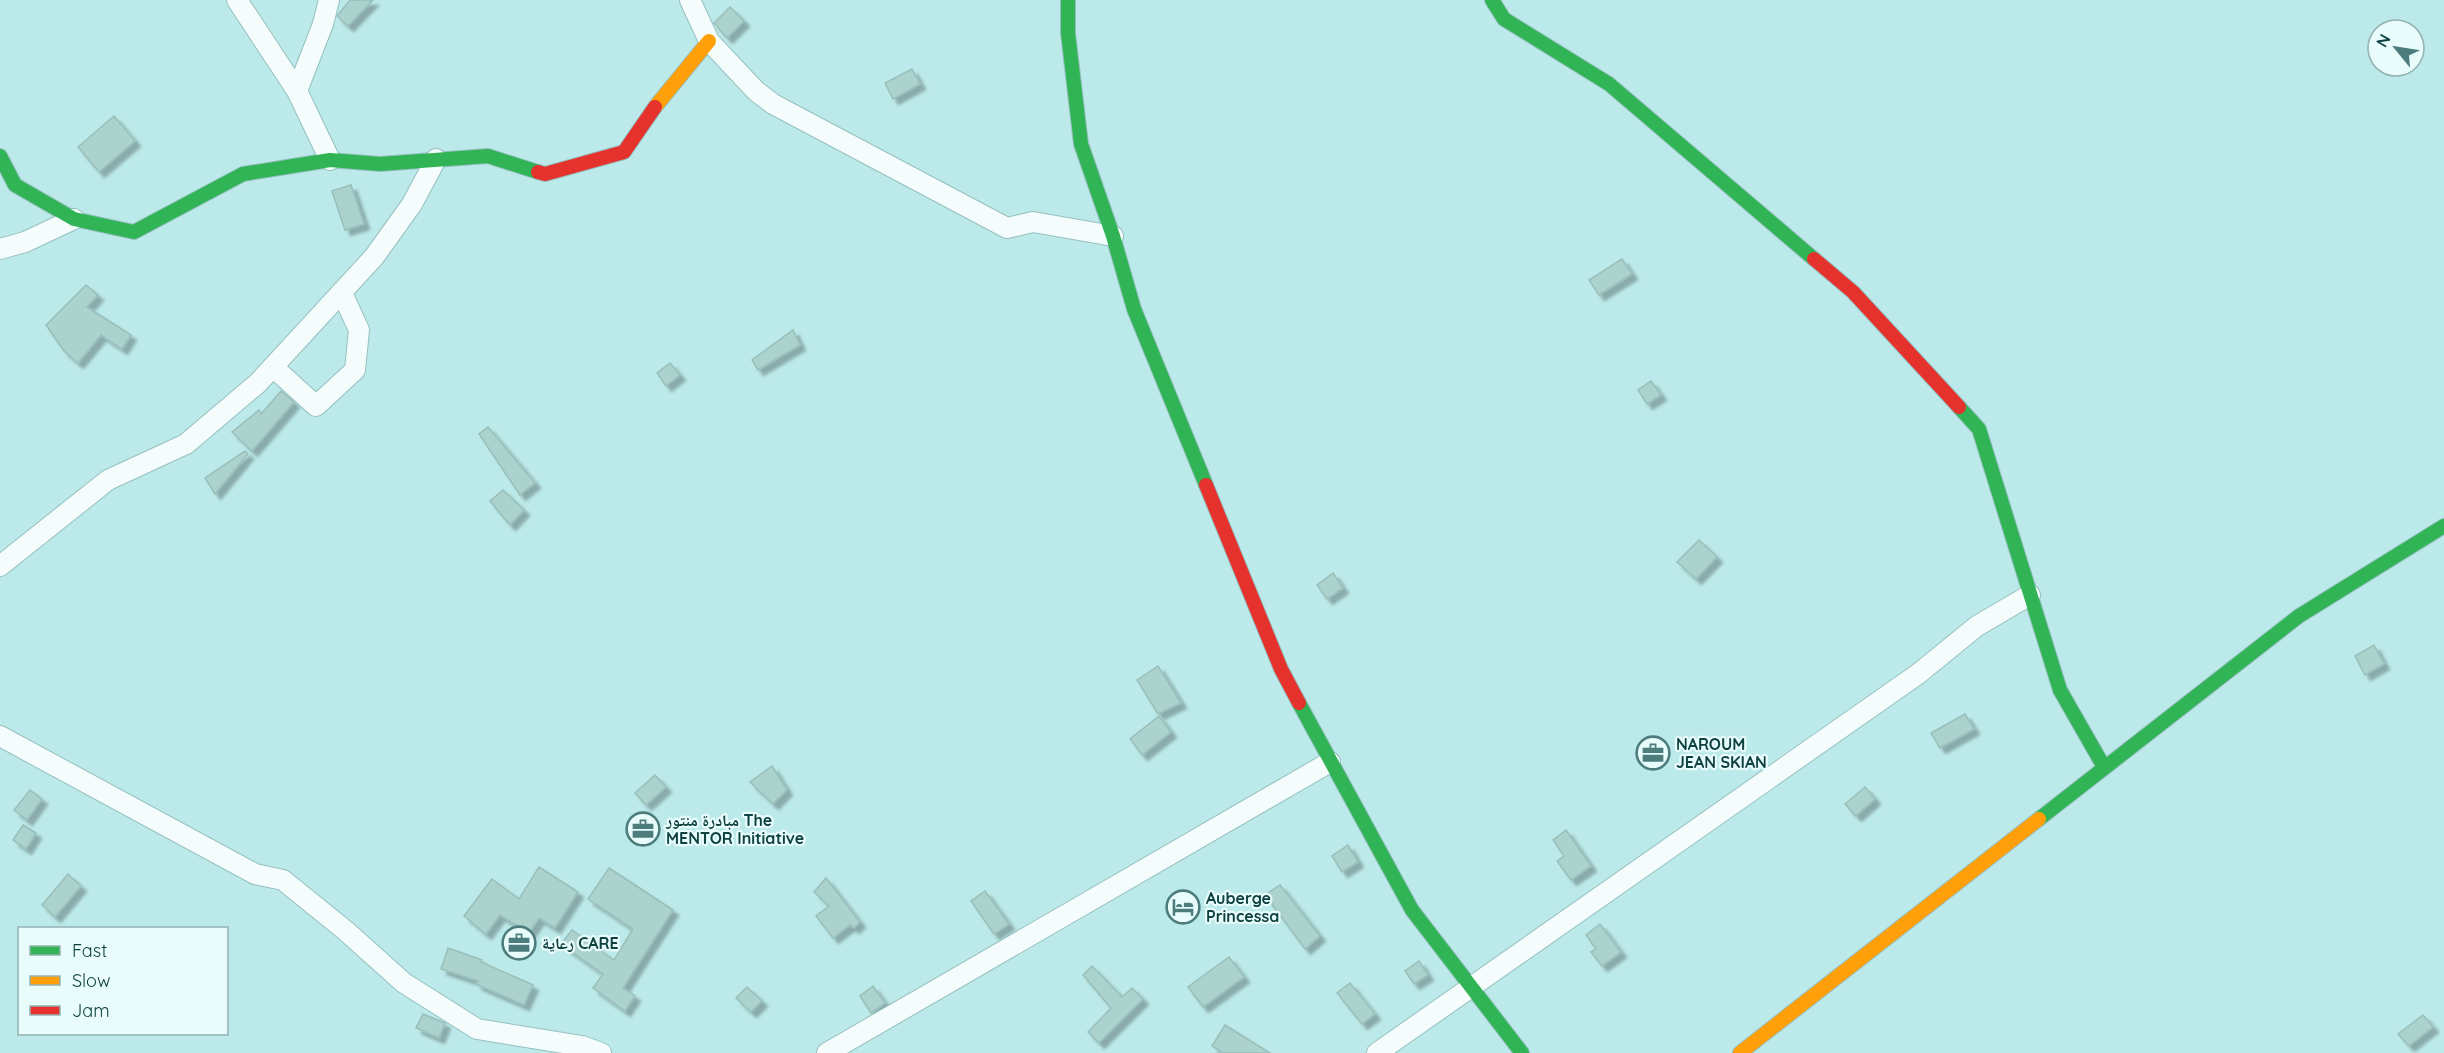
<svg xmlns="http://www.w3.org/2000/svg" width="2444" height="1053" viewBox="0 0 2444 1053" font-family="Quicksand,'Noto Naskh Arabic',sans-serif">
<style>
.building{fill:#acd2ce;stroke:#98bfba;stroke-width:1.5;filter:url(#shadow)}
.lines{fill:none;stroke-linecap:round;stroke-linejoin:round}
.street-casing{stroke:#96c0c0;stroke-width:22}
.fast-casing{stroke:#96c0c0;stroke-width:16}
.slow-casing{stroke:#96c0c0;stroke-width:16}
.jam-casing{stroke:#96c0c0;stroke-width:16}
.street{stroke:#f5fcfc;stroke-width:20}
.fast{stroke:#30b455;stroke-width:14}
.slow{stroke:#ff9f0a;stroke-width:14}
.jam{stroke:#e5322d;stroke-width:14}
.labels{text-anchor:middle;stroke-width:4.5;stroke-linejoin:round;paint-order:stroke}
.poi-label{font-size:16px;font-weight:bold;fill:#104141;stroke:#e9fcfc;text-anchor:start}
</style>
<defs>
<filter id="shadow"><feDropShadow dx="5.5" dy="5.5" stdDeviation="1.5" flood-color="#0004"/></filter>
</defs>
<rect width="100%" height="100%" fill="#bce9e9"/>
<g class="building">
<polygon points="350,0 373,0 348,26 337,16"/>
<polygon points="730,7 744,21 727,38 714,23"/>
<polygon points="912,69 920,84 893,99 885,83"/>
<polygon points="114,116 135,141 99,172 78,147"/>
<polygon points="351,185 364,224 345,230 332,191"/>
<polygon points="1622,259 1632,274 1599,295 1589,280"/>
<polygon points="86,285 98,295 87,307 131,335 122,349 101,335 78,363 64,351 46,325"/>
<polygon points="793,330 800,345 758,370 752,360"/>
<polygon points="670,363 680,375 666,386 657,373"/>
<polygon points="1651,381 1661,395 1647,404 1638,390"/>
<polygon points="281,391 294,402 252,451 232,432 259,410 261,414"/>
<polygon points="488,427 535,483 520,495 479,434"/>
<polygon points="245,451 248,454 215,494 205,478"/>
<polygon points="503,490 524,510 510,525 490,501"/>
<polygon points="1699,540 1717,557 1696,579 1677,562"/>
<polygon points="1333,573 1343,588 1327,599 1317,585"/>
<polygon points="2374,645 2384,664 2365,675 2355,656"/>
<polygon points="1158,666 1181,703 1158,714 1137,680"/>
<polygon points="1965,714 1974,729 1940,748 1931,733"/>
<polygon points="1159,716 1171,732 1142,755 1130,739"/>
<polygon points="772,766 787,790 773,804 750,782"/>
<polygon points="655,775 666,787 646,805 635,793"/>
<polygon points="1865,787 1875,799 1856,816 1845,804"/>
<polygon points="30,790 42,799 27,820 14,810"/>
<polygon points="23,825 36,833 26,849 13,840"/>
<polygon points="1566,830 1591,866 1571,880 1557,861 1564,856 1553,840"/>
<polygon points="1348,845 1358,862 1342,872 1332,856"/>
<polygon points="539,867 578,892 555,928 539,918 529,933 500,915 486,934 464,916 492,879 519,899"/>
<polygon points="609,868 673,910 623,988 635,996 625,1011 593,988 603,974 561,944 572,930 614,960 633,929 588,899"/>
<polygon points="68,874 81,886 55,917 42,905"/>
<polygon points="826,878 860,922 854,928 850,925 833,938 816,916 829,906 814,892"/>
<polygon points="1280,885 1320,936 1305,949 1265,895"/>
<polygon points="985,891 1009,924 994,934 971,901"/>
<polygon points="1600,924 1621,952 1602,966 1591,952 1596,949 1586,935"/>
<polygon points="448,948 482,960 481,962 533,985 524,1005 476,984 478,981 441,969"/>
<polygon points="1229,957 1244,977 1203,1007 1188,987"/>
<polygon points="1419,961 1428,975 1414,984 1405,971"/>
<polygon points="1092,966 1122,997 1132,988 1143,999 1099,1043 1088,1032 1111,1008 1083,975"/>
<polygon points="1350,983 1375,1014 1362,1024 1337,993"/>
<polygon points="873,986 885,1003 871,1013 860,996"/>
<polygon points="747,987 762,1001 751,1012 736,998"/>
<polygon points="423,1014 445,1023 439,1038 416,1028"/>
<polygon points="2423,1015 2433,1027 2409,1046 2398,1034"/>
<polygon points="1225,1025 1270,1053 1223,1053 1212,1046"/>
</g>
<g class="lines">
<g class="street-casing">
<g id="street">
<polyline points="237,0 297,91 330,160"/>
<polyline points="690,0 709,41 756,91 773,104 1007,228 1033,222 1113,236"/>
<polyline points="297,91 323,24 329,0"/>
<polyline points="0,249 25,242 74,219"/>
<polyline points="273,367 316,406 355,370 359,330 342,293"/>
<polyline points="0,566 108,480 186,444 258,383 374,257 412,204 436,159"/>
<polyline points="0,736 255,874 283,880 346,931 404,983 477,1029 582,1046 601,1053"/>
<polyline points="827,1053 1330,762"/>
<polyline points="1377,1053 1918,674 1977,626 2030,595"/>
</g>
</g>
<g class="fast-casing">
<g id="fast">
<polyline points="1068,0 1068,33 1081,144 1113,236 1134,309 1206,485"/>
<polyline points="1492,0 1504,19 1609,84 1814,259"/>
<polyline points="0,156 15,185 74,219 134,232 243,174 330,160 380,164 488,156 538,172"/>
<polyline points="1959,407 1979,429 2060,690 2104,767"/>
<polyline points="1299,703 1412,910 1522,1053"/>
<polyline points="2039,819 2299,616 2444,526"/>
</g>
</g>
<g class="slow-casing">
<g id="slow">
<polyline points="655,107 709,41"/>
<polyline points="1740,1053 2039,819"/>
</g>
</g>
<g class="jam-casing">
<g id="jam">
<polyline points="538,172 545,174 624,152 655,107"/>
<polyline points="1814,259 1853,292 1959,407"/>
<polyline points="1206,485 1281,669 1299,703"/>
</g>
</g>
<use href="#street" class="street"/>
<use href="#fast" class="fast"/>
<use href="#slow" class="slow"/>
<use href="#jam" class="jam"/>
</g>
<defs>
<g id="office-ring" transform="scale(1.725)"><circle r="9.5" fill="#e9fcfc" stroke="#4c7c7c" stroke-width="1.5"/><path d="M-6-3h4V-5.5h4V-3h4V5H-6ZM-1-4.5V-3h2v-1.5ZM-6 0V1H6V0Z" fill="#4c7c7c"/></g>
<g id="hotel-ring" transform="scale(1.725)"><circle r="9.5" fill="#e9fcfc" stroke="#4c7c7c" stroke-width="1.5"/><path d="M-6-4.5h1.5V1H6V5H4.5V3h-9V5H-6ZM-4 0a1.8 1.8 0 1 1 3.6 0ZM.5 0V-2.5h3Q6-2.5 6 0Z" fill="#4c7c7c"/></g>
</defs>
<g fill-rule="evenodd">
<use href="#office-ring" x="1653" y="753"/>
<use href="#office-ring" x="643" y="829"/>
<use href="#hotel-ring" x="1183" y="907"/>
<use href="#office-ring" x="519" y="943"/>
</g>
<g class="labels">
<g class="poi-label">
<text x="1676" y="750">NAROUM<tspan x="1676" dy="18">JEAN SKIAN</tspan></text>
<text x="666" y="826">مبادرة منتور The<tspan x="666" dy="18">MENTOR Initiative</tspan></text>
<text x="1206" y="904">Auberge<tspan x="1206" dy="18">Princessa</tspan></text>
<text x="542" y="949">رعاية CARE</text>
</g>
</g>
<rect x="18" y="927" width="210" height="108" fill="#e9fcfc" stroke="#92b1b1" stroke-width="1.5"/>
<rect x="30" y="946" width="30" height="9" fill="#30b455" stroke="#92b1b1" stroke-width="1.5"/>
<text x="72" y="957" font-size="18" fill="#104141">Fast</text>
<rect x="30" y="976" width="30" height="9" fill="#ff9f0a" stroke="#92b1b1" stroke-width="1.5"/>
<text x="72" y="987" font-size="18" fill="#104141">Slow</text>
<rect x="30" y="1006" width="30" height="9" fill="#e5322d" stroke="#92b1b1" stroke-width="1.5"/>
<text x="72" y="1017" font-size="18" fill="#104141">Jam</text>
<g transform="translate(2396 48) rotate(300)"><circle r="28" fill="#e9fcfc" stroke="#92b1b1" stroke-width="1.5"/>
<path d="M0-4.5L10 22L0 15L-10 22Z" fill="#4c7c7c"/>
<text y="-9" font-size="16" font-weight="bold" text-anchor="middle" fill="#104141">N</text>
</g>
</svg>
